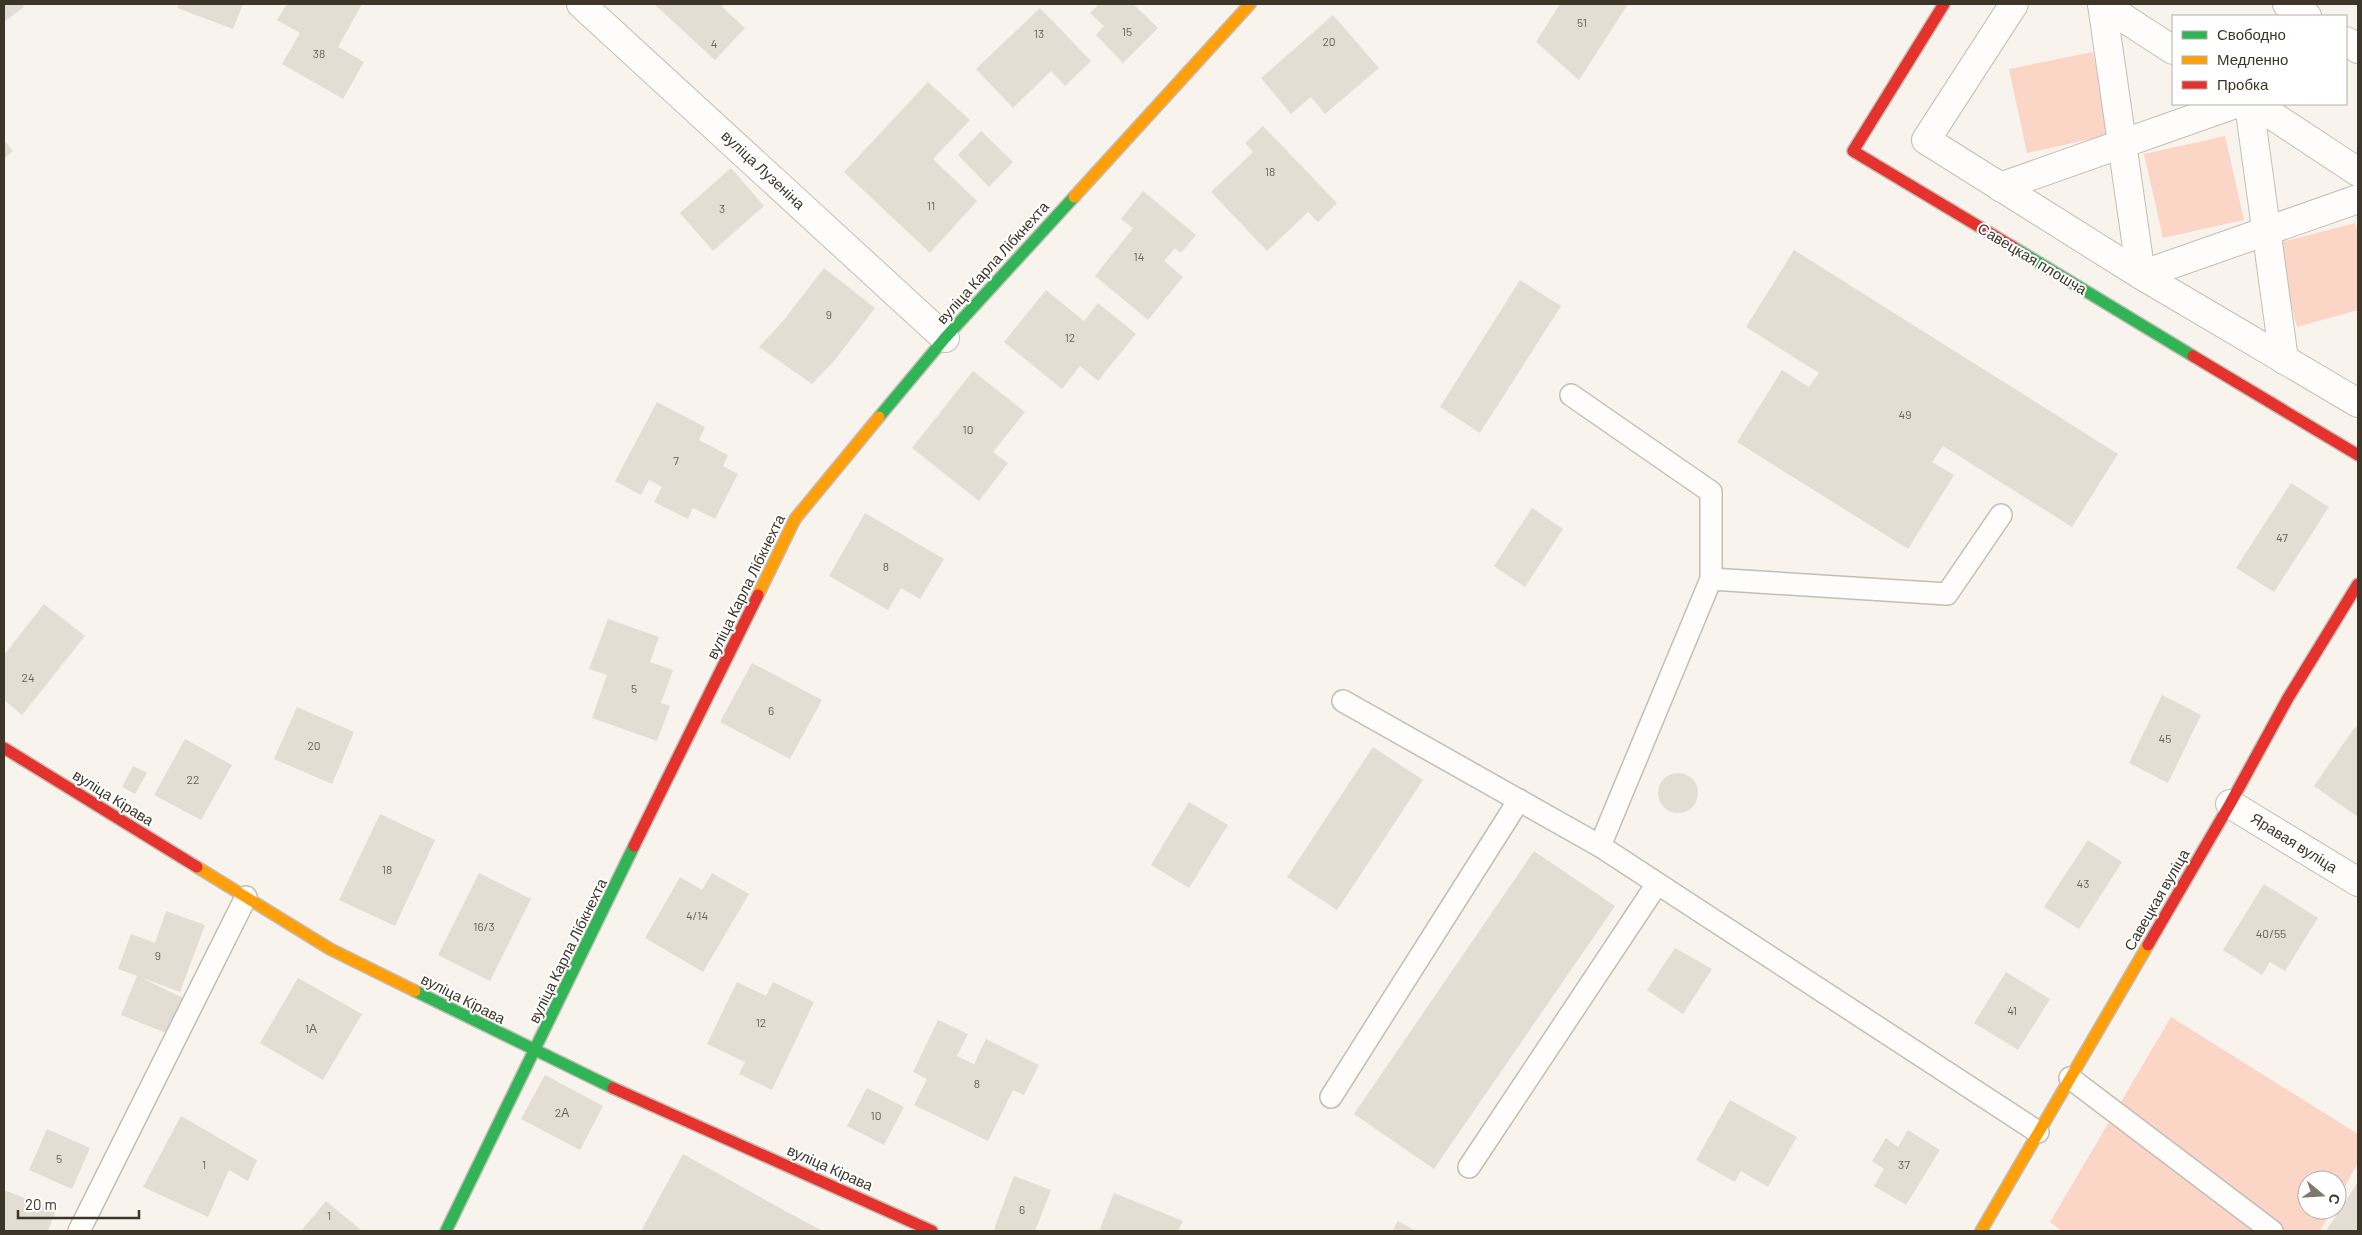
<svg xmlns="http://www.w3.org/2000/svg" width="2362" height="1235" viewBox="0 0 2362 1235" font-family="Barlow,sans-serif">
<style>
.green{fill:#fbd5c6}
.building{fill:#e4ddd4}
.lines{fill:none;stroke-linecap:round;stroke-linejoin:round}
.lane-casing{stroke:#c3beb5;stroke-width:24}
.street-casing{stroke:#c3beb5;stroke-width:30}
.fast-casing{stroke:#c3beb5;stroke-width:14}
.slow-casing{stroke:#c3beb5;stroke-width:14}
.jam-casing{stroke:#c3beb5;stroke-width:14}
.lane{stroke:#fefdfc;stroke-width:21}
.street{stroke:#fefdfc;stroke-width:28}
.fast{stroke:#30b455;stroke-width:11}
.slow{stroke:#ff9f0a;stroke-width:11}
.jam{stroke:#e5322d;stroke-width:11}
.labels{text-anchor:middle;stroke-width:4;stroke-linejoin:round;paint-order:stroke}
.number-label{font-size:12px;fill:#686155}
.street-label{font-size:15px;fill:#3c3528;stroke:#fff}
</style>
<rect width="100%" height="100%" fill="#f8f4ed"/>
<g class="green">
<polygon points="2093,52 2109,135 2027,153 2009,69"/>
<polygon points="2225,136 2244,220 2163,238 2144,154"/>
<polygon points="2355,223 2358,235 2358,310 2297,327 2275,244"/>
<polygon points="2171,1017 2358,1134 2358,1163 2337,1201 2337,1180 2307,1180 2307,1210 2332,1210 2320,1231 2062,1231 2050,1222"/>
</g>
<g class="building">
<polygon points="4,4 22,4 24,7 4,22"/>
<polygon points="179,4 243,4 233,29 177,8"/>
<polygon points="287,4 362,4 338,47 364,62 343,99 282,64 300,33 277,20"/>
<polygon points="654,4 725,4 722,7 745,28 715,60"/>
<polygon points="1099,4 1133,4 1158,28 1123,63 1096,35 1104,26 1090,13"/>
<polygon points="1560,4 1628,4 1579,80 1536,42"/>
<polygon points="1040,8 1091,61 1065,86 1051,71 1013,108 976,69"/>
<polygon points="1333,15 1379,68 1325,114 1311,97 1291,114 1261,78"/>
<polygon points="928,82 970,120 933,159 977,201 930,253 844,172"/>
<polygon points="1263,126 1337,203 1318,222 1308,212 1267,251 1211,192 1253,152 1245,143"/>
<polygon points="981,131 1013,162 989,187 958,155"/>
<polygon points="4,140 13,151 4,159"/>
<polygon points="731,168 764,206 713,251 680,213"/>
<polygon points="1143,191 1196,235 1181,253 1175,248 1164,261 1183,277 1148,320 1095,276 1133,228 1121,219"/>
<polygon points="1794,250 2118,454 2072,527 1943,446 1932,462 1954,475 1908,549 1737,442 1782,370 1809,387 1819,373 1746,327"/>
<polygon points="824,268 875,308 834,361 812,384 759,347 783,321"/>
<polygon points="1520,280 1561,306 1480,433 1440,407"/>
<polygon points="1046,290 1084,321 1098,303 1136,334 1098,381 1080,366 1062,389 1004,342"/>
<polygon points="973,371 1025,412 993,452 1008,463 979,501 912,448"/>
<polygon points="657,402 705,427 699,440 728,455 723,466 738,474 715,519 693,508 688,519 654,502 662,487 649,480 641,495 615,481"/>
<polygon points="2291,483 2329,507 2274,592 2236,568"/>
<polygon points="1532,508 1563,529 1525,587 1494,566"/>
<polygon points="865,513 944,559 920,599 901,588 888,610 829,576"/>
<polygon points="44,604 85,636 22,715 4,700 4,655"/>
<polygon points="608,619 659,637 650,662 673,670 661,703 670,706 657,741 592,718 607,675 589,669"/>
<polygon points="752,663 822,700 790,759 720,722"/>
<polygon points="2162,695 2201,715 2168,783 2129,763"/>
<polygon points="297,707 354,732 332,784 274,759"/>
<polygon points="2355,727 2358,729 2358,817 2314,786"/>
<polygon points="185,739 232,765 201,820 154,795"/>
<polygon points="1373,747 1423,780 1337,910 1287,877"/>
<polygon points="133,766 147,773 135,794 122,787"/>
<circle cx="1678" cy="793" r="20"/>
<polygon points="1189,802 1228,825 1189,888 1151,865"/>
<polygon points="380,814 435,840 395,926 339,900"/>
<polygon points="2088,840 2122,862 2079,929 2044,907"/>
<polygon points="1534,851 1615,906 1434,1169 1354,1114"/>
<polygon points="479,873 531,899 490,981 438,955"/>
<polygon points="712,873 749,894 703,972 645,938 680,877 702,890"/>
<polygon points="2264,884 2318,918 2285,971 2270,962 2262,975 2223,950"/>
<polygon points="166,911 205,925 180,992 140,977 185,999 171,1035 121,1015 137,976 118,969 131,934 155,943"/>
<polygon points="1675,948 1712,969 1683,1014 1647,990"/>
<polygon points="2006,972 2050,999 2018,1050 1974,1023"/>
<polygon points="298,978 362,1014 323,1080 260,1043"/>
<polygon points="737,982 766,996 773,982 814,1002 772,1090 739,1074 745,1062 707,1044"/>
<polygon points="938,1020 968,1034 957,1056 974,1064 986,1039 1039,1065 1024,1095 1013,1090 988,1141 914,1105 927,1079 913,1072"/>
<polygon points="545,1075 603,1106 580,1150 521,1119"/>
<polygon points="867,1088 904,1107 884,1145 847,1126"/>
<polygon points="1730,1100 1797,1137 1768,1187 1741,1171 1735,1182 1696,1160"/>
<polygon points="181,1116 257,1160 248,1181 229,1170 208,1217 143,1187"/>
<polygon points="47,1129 90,1148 72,1189 29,1170"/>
<polygon points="1908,1130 1940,1150 1906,1205 1874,1186 1884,1169 1872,1161 1886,1138 1898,1147"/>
<polygon points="683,1154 787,1212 823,1231 641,1231"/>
<polygon points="1014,1176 1051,1190 1035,1231 999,1231 994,1229"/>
<polygon points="2358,1182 2358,1231 2326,1231"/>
<polygon points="4,1190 56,1210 48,1231 4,1231"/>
<polygon points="1114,1193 1183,1221 1178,1231 1099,1231"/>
<polygon points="326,1201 362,1231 301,1231"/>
<polygon points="1398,1221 1416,1231 1392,1231"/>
</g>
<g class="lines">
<g class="lane-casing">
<g id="lane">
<polyline points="1571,395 1711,492 1711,579 1600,846"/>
<polyline points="1711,579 1947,594 2001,515"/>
<polyline points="1343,701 1600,846 2038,1132"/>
<polyline points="2070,1078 2272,1231"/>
<polyline points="1331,1097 1519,800"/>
<polyline points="1469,1167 1657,884"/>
<polyline points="79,1231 246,897"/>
</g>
</g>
<g class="street-casing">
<g id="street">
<polyline points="581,4 945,338"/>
<polyline points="2014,4 1926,140 2141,275 2358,403"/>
<polyline points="2102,4 2141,275 2358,199"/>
<polyline points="2102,4 2173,50"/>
<polyline points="2287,4 2307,16"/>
<polyline points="2346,41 2358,49"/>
<polyline points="2249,104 2284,360"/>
<polyline points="2255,104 2358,172"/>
<polyline points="2000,187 2235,104"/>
<polyline points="2230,804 2358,882"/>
</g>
</g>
<g class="fast-casing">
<g id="fast">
<polyline points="2013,247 2193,356"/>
<polyline points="879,417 945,338 1074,197"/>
<polyline points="415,991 613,1088"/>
<polyline points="446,1231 634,846"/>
</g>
</g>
<g class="slow-casing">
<g id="slow">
<polyline points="1074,197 1250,4"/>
<polyline points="758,595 795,519 879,417"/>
<polyline points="197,867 330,949 415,991"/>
<polyline points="1981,1231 2148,945"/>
</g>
</g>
<g class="jam-casing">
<g id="jam">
<polyline points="1944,4 1853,151 2013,247"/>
<polyline points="2193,356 2358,455"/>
<polyline points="4,748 197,867"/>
<polyline points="634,846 758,595"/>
<polyline points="2148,945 2230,804 2288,698 2358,584"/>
<polyline points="613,1088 932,1231"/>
</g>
</g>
<use href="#lane" class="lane"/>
<use href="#street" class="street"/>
<use href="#fast" class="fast"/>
<use href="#slow" class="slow"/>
<use href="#jam" class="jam"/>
</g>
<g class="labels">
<g class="number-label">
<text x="1582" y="27">51</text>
<text x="1127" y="36">15</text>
<text x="1039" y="38">13</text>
<text x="1329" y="46">20</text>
<text x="714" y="48">4</text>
<text x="319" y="58">38</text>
<text x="1270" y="176">18</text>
<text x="931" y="210">11</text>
<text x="722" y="213">3</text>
<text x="1139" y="261">14</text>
<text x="829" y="319">9</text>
<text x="1070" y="342">12</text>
<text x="1905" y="419">49</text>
<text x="968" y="434">10</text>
<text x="676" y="465">7</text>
<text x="2282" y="542">47</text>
<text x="886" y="571">8</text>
<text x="28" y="682">24</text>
<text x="634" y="693">5</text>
<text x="771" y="715">6</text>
<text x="2165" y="743">45</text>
<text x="314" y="750">20</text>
<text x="193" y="784">22</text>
<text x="387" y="874">18</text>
<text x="2083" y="888">43</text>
<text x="697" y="920">4/14</text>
<text x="484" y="931">16/3</text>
<text x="2271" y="938">40/55</text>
<text x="158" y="960">9</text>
<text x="2012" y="1015">41</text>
<text x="761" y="1027">12</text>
<text x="311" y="1033">1А</text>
<text x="977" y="1088">8</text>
<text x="562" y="1117">2А</text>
<text x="876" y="1120">10</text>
<text x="59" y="1163">5</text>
<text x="204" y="1169">1</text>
<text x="1904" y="1169">37</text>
<text x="1022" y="1214">6</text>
<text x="329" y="1220">1</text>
</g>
<g class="street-label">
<text transform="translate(763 170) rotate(43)" y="5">вуліца Лузеніна</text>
<text transform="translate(2032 259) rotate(31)" y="5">Савецкая плошча</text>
<text transform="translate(993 263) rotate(-48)" y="5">вуліца Карла Лібкнехта</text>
<text transform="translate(746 587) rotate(-64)" y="5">вуліца Карла Лібкнехта</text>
<text transform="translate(113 798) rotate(32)" y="5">вуліца Кірава</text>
<text transform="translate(2294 843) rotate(32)" y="5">Яравая вуліца</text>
<text transform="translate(2157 900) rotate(-60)" y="5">Савецкая вуліца</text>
<text transform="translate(568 951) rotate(-64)" y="5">вуліца Карла Лібкнехта</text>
<text transform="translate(463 999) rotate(27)" y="5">вуліца Кірава</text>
<text transform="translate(830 1168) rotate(24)" y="5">вуліца Кірава</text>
</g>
</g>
<rect width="2362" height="1235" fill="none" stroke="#3c3528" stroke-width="10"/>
<rect x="2172" y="15" width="175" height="90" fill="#ffffff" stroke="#b1aea9"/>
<rect x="2182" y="31" width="25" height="8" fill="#30b455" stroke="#b1aea9"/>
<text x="2217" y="40" font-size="15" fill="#3c3528">Свободно</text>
<rect x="2182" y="56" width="25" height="8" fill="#ff9f0a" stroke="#b1aea9"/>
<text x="2217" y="65" font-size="15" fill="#3c3528">Медленно</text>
<rect x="2182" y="81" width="25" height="8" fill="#e5322d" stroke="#b1aea9"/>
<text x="2217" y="90" font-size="15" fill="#3c3528">Пробка</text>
<g transform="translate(2322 1195) rotate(108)"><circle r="24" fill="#ffffff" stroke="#b1aea9"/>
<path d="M0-4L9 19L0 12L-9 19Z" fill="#7e786d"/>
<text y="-8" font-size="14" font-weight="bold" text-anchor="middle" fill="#3c3528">С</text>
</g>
<path d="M18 1210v8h121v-8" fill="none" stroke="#3c3528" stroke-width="2.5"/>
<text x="25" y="1210" font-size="15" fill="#3c3528" stroke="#ffffff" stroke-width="4" paint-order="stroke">20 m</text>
</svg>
